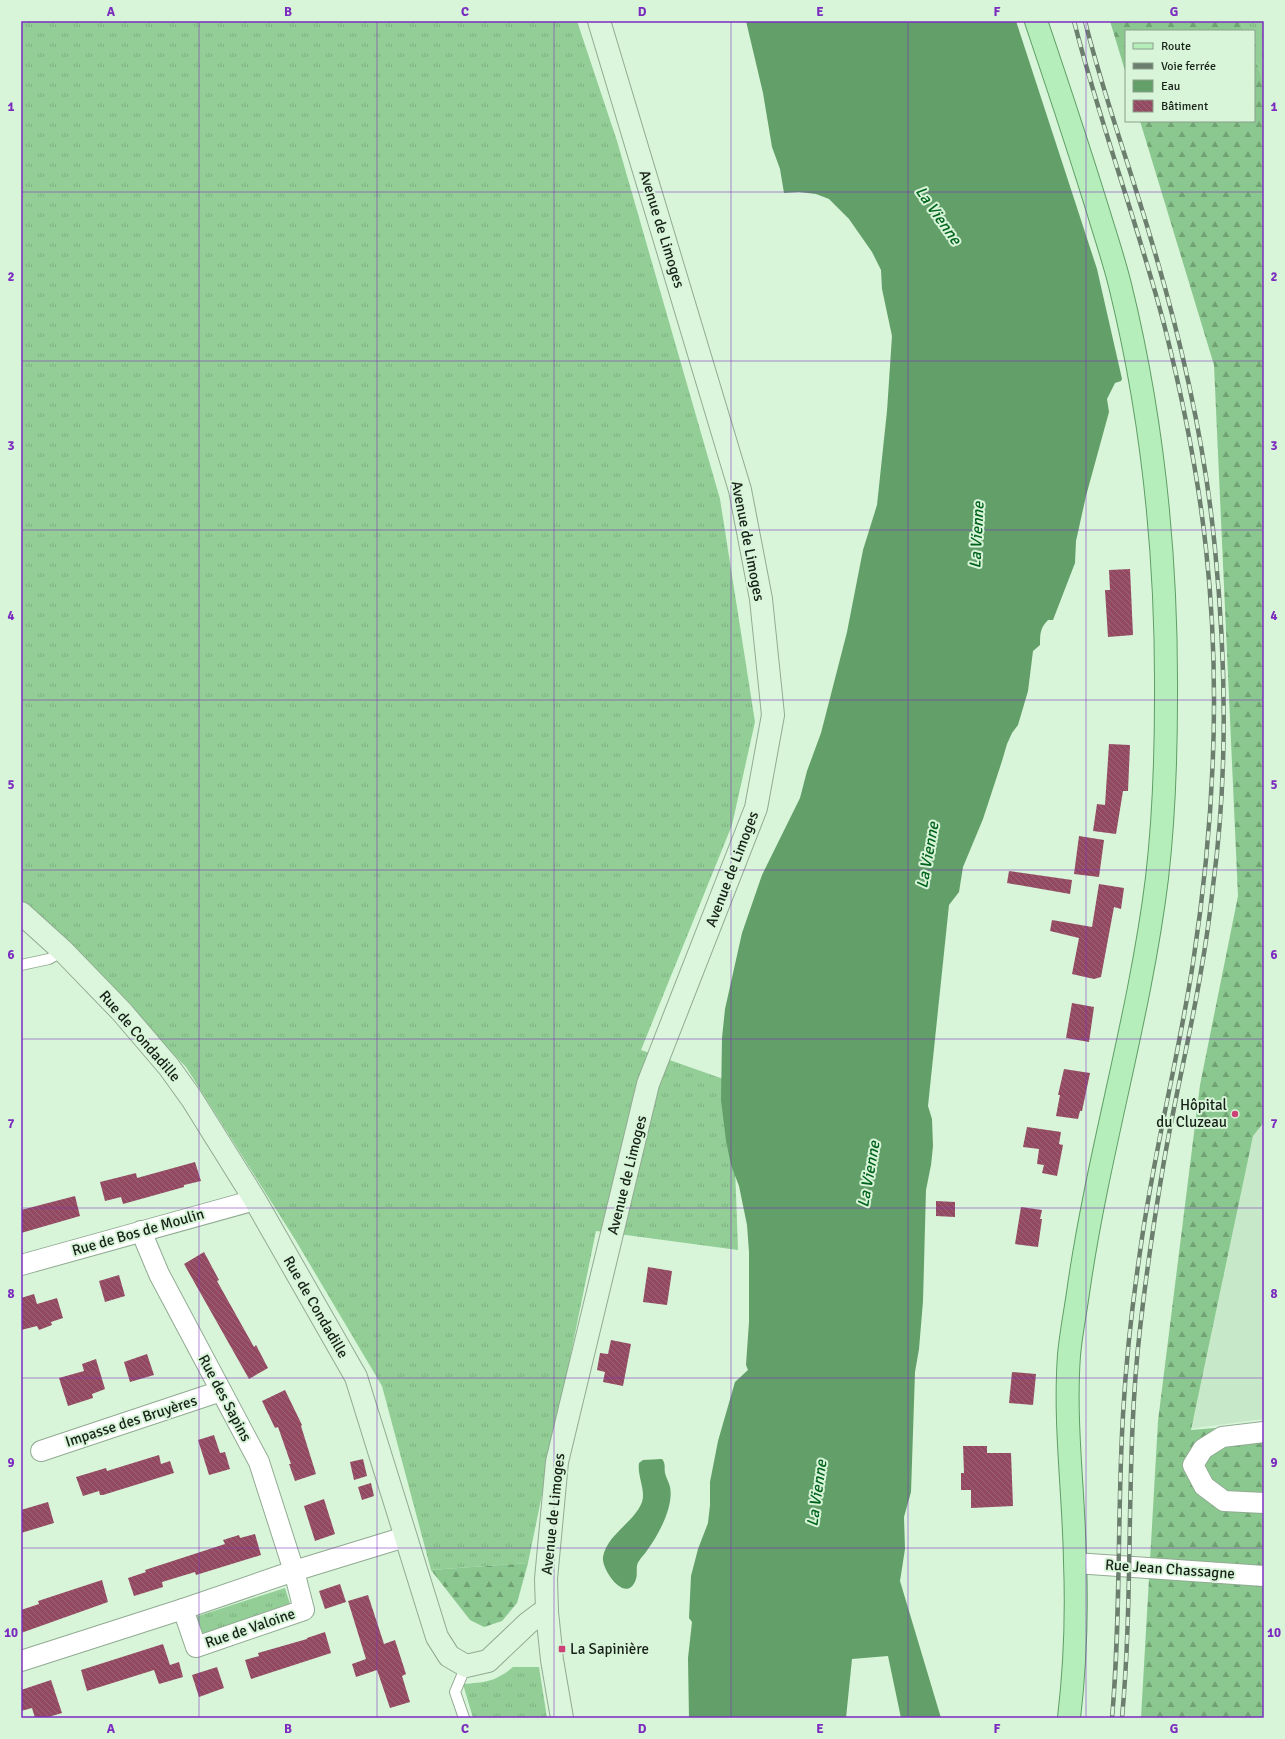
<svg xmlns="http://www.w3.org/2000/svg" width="1285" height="1739" viewBox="0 0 1285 1739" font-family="Signika,sans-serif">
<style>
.built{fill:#c8e9c9}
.grass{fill:url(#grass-tufts)}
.forest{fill:url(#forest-firs)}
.water{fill:#639f68}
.building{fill:url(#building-back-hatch)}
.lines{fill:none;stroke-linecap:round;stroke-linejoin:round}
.lane-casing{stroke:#91ab92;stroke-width:12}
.street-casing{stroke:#91ab92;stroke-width:22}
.secondary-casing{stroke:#91ab92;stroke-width:24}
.primary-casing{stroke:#5f9e65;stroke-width:24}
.lane{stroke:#fff;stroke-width:10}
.street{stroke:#fff;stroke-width:20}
.secondary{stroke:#dbf6dd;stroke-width:22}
.primary{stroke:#b6eebb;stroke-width:22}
.rail-casing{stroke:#6c7e6d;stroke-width:4.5}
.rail{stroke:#d8f4d9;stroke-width:3;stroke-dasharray:9;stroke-linecap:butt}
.grid{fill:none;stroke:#7b2cbf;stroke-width:1;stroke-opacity:0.55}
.poi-dot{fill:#cc4176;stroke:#d8f4d9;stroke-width:1.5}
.labels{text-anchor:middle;stroke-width:4;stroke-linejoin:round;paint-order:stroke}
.street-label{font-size:15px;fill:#172118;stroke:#d8f4d9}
.poi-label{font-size:15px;fill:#172118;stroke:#d8f4d9;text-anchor:end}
.water-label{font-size:16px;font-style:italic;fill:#00631c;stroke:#d8f4d9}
.neatline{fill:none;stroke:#7b2cbf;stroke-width:1.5}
.grid-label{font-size:13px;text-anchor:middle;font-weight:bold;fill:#7b2cbf}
</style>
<defs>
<pattern id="grass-tufts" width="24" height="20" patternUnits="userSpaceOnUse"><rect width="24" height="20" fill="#92ce96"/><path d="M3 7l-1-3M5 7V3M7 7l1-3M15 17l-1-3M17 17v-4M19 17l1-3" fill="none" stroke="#7db181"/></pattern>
<pattern id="forest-firs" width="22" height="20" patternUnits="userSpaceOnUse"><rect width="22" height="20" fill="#8bc88f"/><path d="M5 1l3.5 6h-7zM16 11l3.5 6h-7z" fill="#71a274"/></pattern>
<pattern id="building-back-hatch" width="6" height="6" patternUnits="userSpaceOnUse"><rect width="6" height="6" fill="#934961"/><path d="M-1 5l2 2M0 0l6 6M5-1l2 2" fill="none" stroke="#9c6677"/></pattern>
</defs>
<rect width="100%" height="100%" fill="#d8f4d9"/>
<polygon class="built" points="1264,674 1264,1419 1165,1432 1233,956"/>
<g class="grass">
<polygon points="21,21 577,21 617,141 720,499 755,722 732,825 641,1050 732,1082 738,1250 596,1231 528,1563 431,1570 382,1386 296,1241 186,1067 63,940 21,906"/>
<polygon points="1240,21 1264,21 1264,83 1254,57 1254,31 1244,31"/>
<polygon points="285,1588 291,1607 201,1636 195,1617"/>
<path d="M513,1667H539L547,1718H473L463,1684C486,1682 495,1682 513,1667Z"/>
</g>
<g class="forest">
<polygon points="1110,21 1240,21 1244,31 1126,31 1126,74"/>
<polygon points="1254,57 1264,83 1264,1122 1253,1136 1191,1430 1264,1424 1264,1718 1141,1718 1158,1421 1200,1085 1238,896 1214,365 1140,121 1254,121"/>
<polygon points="528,1563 517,1603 502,1621 484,1627 470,1620 431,1570"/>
</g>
<g class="water">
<path d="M746,21H1016L1097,269L1122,379L1121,381L1115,383L1107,399L1109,412L1086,496L1076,541L1075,563L1053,620H1048C1040,628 1040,634 1040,645L1033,651L1028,691L1018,725L1012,733L1007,744L1002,761L983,819L963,867L959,892L949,905L928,1106L932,1119L933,1146L931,1165L926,1190L923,1301L919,1349L915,1372L911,1492L904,1517L905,1549L900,1581L941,1718H901L888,1656L852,1659L846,1718H689L688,1658L692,1622L689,1618L691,1576L698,1549L708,1523L710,1505V1482L718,1441L735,1382L748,1370L746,1365L749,1322V1252L747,1225L739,1186L731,1165L726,1141L721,1100L722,1038L725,1009L742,933L762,875L800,798L807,771L821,733L847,632L863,550L877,505L887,411L892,336L882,289L881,270L872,252L849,219L829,199L816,194L799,192L784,193L780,169L772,147L763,93Z"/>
<path d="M662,1459C666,1464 664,1467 665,1473C666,1478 669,1482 670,1487C674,1506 659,1534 648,1549C645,1554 641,1557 639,1561C635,1566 638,1573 636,1579C627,1606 601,1570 603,1557C607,1534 634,1523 642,1502C646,1490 637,1476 639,1463L643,1460Z"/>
</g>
<g class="building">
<polygon points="1130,569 1133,635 1108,637 1105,590 1110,590 1109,570"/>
<polygon points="1109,744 1130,745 1128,791 1123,791 1116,834 1093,831 1097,804 1105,805"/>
<polygon points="1079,836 1104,840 1099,877 1074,874"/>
<polygon points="1009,871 1072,880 1070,894 1007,883"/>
<polygon points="1099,884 1124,888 1121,909 1114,907 1101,977 1094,979 1072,974 1079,938 1050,931 1052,920 1092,927"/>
<polygon points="1072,1003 1094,1007 1089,1042 1066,1038"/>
<polygon points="1064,1069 1090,1073 1082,1111 1080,1111 1078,1119 1056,1116 1060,1095 1058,1095"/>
<polygon points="1027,1127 1061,1132 1059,1144 1063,1145 1057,1176 1042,1173 1044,1165 1037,1164 1039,1149 1023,1147"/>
<polygon points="195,1162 201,1181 184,1185 184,1187 123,1204 121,1197 105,1201 100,1182 136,1173 137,1178"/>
<polygon points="75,1196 80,1216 21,1233 21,1210"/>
<polygon points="936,1201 955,1202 955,1217 936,1216"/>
<polygon points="1021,1207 1042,1210 1040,1219 1042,1219 1038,1247 1015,1244"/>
<polygon points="204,1252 219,1280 217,1281 254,1347 256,1345 268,1368 249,1379 184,1264"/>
<polygon points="648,1267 672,1271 667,1305 643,1302"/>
<polygon points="119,1275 125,1296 105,1302 99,1281"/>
<polygon points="34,1294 37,1304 57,1298 63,1318 51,1322 52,1325 39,1330 37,1326 21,1330 21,1298"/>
<polygon points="611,1340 631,1344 623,1386 603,1382 605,1372 597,1370 600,1353 608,1354"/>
<polygon points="147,1354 154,1375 130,1382 124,1362"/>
<polygon points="96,1359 105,1389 92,1394 93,1398 68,1406 59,1378 84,1371 82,1364"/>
<polygon points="1012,1372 1036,1374 1033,1405 1009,1403"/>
<polygon points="285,1390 302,1425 301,1426 316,1474 295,1481 289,1464 291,1464 278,1427 275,1428 262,1401"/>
<polygon points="214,1435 220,1453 225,1452 230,1469 209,1475 198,1440"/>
<polygon points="963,1446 987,1446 987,1453 1011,1453 1013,1506 971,1508 971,1490 961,1490 961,1473 964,1473"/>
<polygon points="159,1455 161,1464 170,1461 174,1473 103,1495 100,1495 99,1491 83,1496 76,1477 106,1468 107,1471"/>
<polygon points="363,1459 367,1476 354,1480 350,1462"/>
<polygon points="371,1483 374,1496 362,1500 358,1487"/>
<polygon points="324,1499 335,1534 315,1541 304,1506"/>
<polygon points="48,1502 54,1523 21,1533 21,1510"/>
<polygon points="255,1534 261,1555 196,1575 195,1572 162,1582 163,1587 134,1596 128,1578 146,1572 145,1570 225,1544 223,1540 239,1535 240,1538"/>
<polygon points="102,1580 108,1602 21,1633 21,1610 39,1604 38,1601"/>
<polygon points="340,1584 346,1602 325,1609 319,1591"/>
<polygon points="368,1595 384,1644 395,1640 406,1674 402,1676 410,1702 390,1708 377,1670 356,1677 352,1664 366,1659 348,1601"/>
<polygon points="325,1632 331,1653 251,1679 245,1660 259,1656 258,1653 307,1639 307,1638"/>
<polygon points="163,1644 170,1665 179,1662 183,1677 159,1684 154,1670 87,1691 81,1670"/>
<polygon points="217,1667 224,1688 199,1697 192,1675"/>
<polygon points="51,1680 62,1713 45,1718 35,1718 32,1708 21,1711 21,1690"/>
</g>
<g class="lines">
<g class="lane-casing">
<g id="lane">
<polyline points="21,965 49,959 63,951"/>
<polyline points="464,1718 455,1692 466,1666"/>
</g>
</g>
<g class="street-casing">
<g id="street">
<polyline points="141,1231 159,1274 259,1462 294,1571 304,1610 196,1647 183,1609"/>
<polyline points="21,1265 255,1200"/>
<polyline points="1264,1432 1222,1437 1203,1449 1193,1465 1204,1486 1224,1501 1264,1503"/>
<polyline points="41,1451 221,1391"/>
<polyline points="1075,1563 1264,1576"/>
<polyline points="21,1661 183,1609 294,1571 405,1537"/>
</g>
</g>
<g class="secondary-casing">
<g id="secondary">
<polyline points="21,913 63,951 122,1012 169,1067 192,1099 255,1200 356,1377 437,1637 449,1656 466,1666 488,1661 528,1623 540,1614 547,1612"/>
<polyline points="562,1718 552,1660 547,1612 546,1579 557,1462 648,1084 756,808 773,715 761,599 740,490 599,21"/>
</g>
</g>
<g class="primary-casing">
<path id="primary" d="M1036,21C1059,89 1082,158 1103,227C1109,246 1115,265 1120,285C1153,419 1167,559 1166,697C1166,757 1164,818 1157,878C1140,1016 1099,1149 1079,1286C1076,1309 1071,1332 1069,1355C1064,1424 1074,1493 1075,1562C1077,1614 1075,1667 1069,1718"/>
</g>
<use href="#lane" class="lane"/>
<use href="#street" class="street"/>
<use href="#secondary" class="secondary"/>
<use href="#primary" class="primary"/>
<g class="rail-casing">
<g id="rail">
<path d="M1074,21C1100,124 1138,224 1165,328C1183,400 1198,474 1206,549C1221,686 1214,826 1193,963C1178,1060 1153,1155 1140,1252C1132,1306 1126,1361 1123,1415C1117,1516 1121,1617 1112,1718"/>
<path d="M1085,21C1103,94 1129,164 1150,236C1181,338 1205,443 1215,549C1226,660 1228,775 1213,886C1210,914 1206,943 1201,971C1190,1037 1174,1101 1163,1167C1154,1221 1146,1275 1140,1329C1125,1458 1134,1589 1122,1718"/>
</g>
</g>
<use href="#rail" class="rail"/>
</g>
<path class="grid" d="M199,21V1718M377,21V1718M554,21V1718M731,21V1718M908,21V1718M1086,21V1718M21,192H1264M21,361H1264M21,530H1264M21,700H1264M21,870H1264M21,1039H1264M21,1208H1264M21,1378H1264M21,1548H1264"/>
<g class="poi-dot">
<circle cx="1235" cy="1114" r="4"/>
<rect x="558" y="1645" width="8" height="8" rx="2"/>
</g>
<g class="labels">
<g class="street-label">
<text transform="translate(662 229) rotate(73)" y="5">Avenue de Limoges</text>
<text transform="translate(748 541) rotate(79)" y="5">Avenue de Limoges</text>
<text transform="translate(732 869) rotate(-69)" y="5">Avenue de Limoges</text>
<text transform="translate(140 1036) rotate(49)" y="5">Rue de Condadille</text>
<text transform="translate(627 1175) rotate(-76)" y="5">Avenue de Limoges</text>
<text transform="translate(138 1232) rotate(-16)" y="5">Rue de Bos de Moulin</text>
<text transform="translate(316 1307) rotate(60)" y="5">Rue de Condadille</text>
<text transform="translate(225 1398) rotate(62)" y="5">Rue des Sapins</text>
<text transform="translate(131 1421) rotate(-18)" y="5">Impasse des Bruyères</text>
<text transform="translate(553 1514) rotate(-84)" y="5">Avenue de Limoges</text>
<text transform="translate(1170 1569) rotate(4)" y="5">Rue Jean Chassagne</text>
<text transform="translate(250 1628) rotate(-19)" y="5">Rue de Valoine</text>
</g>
<g class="poi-label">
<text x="1227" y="1110">Hôpital<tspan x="1227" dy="17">du Cluzeau</tspan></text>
<text x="570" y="1654" text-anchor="start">La Sapinière</text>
</g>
<g class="water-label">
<text transform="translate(939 215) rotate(55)" y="6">La Vienne</text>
<text transform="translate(976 535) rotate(-87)" y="6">La Vienne</text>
<text transform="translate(927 855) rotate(-80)" y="6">La Vienne</text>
<text transform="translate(868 1174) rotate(-80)" y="6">La Vienne</text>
<text transform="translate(816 1493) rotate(-82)" y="6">La Vienne</text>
</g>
</g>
<rect width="1285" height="1739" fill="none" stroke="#d8f4d9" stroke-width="44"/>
<rect x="1125" y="30" width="130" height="92" fill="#d8f4d9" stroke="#8ba08c"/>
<rect x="1133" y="43" width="20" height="6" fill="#b6eebb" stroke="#8ba08c"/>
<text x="1161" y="50" font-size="12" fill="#172118">Route</text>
<rect x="1133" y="63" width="20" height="6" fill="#6c7e6d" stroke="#8ba08c"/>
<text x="1161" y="70" font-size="12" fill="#172118">Voie ferrée</text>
<rect x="1133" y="80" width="20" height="12" fill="#639f68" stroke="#8ba08c"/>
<text x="1161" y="90" font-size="12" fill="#172118">Eau</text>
<rect x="1133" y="100" width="20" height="12" fill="url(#building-back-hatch)" stroke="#8ba08c"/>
<text x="1161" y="110" font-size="12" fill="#172118">Bâtiment</text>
<rect x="22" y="22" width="1241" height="1695" class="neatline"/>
<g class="grid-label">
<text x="111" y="16">A</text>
<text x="288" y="16">B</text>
<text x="465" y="16">C</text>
<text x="642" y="16">D</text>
<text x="820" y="16">E</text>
<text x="997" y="16">F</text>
<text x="1174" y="16">G</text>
<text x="11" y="111">1</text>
<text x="1274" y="111">1</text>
<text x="11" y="281">2</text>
<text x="1274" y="281">2</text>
<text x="11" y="450">3</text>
<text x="1274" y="450">3</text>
<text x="11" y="620">4</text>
<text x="1274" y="620">4</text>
<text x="11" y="789">5</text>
<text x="1274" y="789">5</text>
<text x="11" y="959">6</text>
<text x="1274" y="959">6</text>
<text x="11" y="1128">7</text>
<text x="1274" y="1128">7</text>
<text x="11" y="1298">8</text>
<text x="1274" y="1298">8</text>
<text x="11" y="1467">9</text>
<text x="1274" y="1467">9</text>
<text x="11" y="1637">10</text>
<text x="1274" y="1637">10</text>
<text x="111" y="1733">A</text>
<text x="288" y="1733">B</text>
<text x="465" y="1733">C</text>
<text x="642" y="1733">D</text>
<text x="820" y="1733">E</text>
<text x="997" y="1733">F</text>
<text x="1174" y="1733">G</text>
</g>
</svg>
